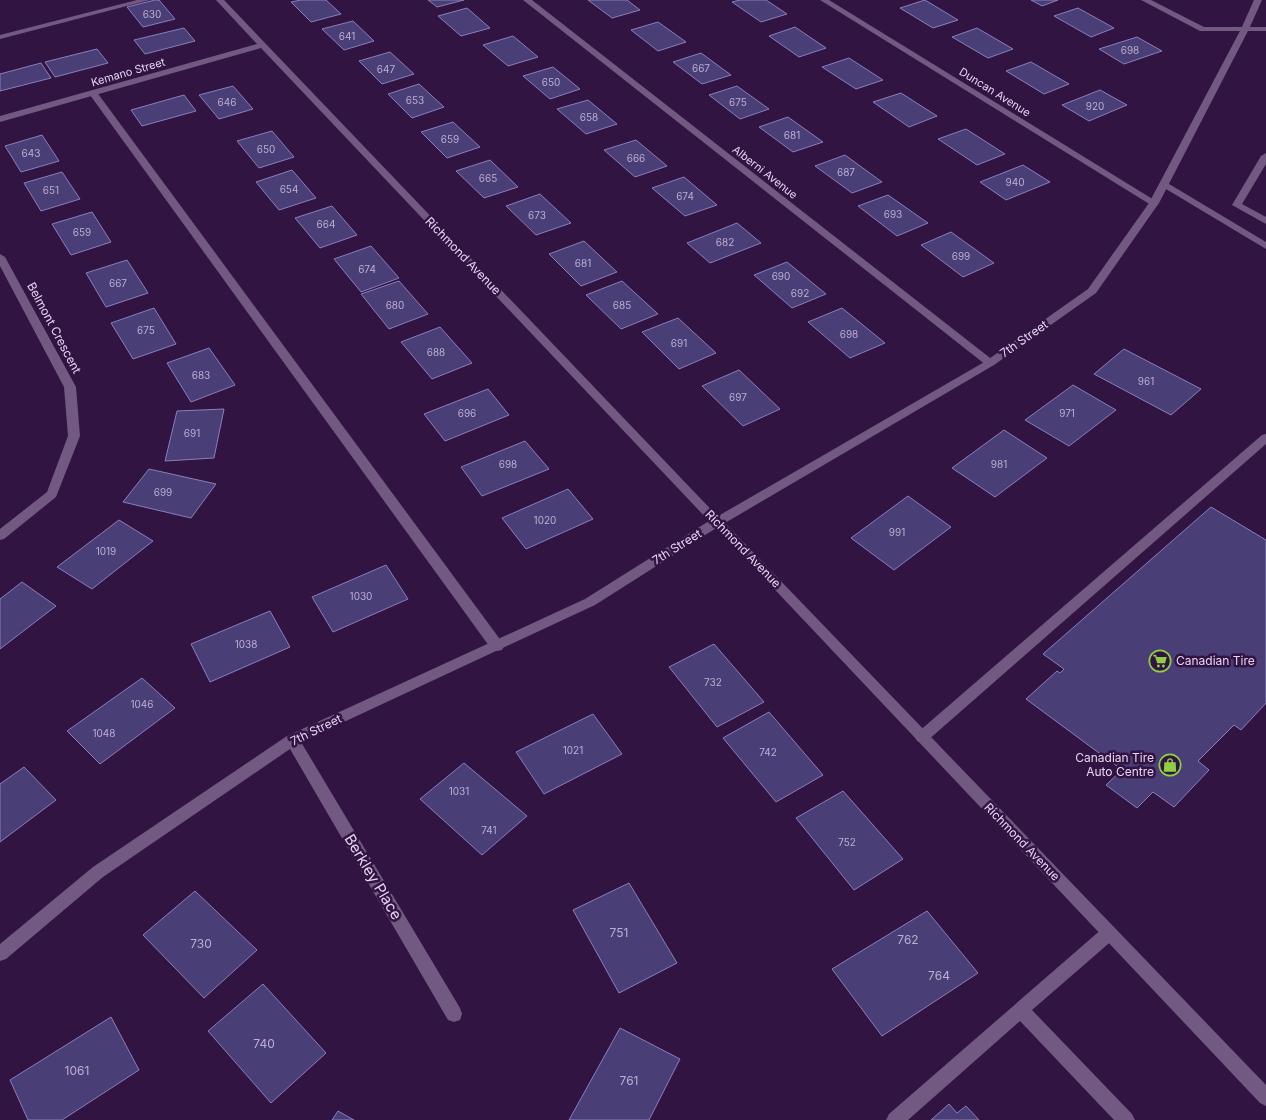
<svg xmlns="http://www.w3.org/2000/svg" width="1266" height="1120" viewBox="0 0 1266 1120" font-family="Inter,sans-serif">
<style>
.building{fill:#493e76;stroke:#897fbb}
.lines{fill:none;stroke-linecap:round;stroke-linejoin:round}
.service{fill:#715981;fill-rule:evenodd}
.minor{fill:#715981;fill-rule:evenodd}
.tertiary{fill:#715981;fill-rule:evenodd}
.labels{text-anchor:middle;stroke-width:5;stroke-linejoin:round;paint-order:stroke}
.number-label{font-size:10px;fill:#beaed3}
.far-street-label{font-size:11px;fill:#e5d4f2;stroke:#321443}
.street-label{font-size:12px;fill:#e5d4f2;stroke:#321443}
.poi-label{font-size:12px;fill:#e5d4f2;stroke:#321443;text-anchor:start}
.near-number-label{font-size:12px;fill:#beaed3}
.near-street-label{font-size:15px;fill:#e5d4f2;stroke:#321443}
</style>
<rect width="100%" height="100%" fill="#321443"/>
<g class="building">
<polygon points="155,0 159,0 175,19 143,27 127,7"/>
<polygon points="301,0 326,0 341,14 311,22 291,2"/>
<polygon points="428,0 464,0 437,7"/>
<polygon points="588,0 627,0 640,10 612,18"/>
<polygon points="740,0 766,0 787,14 761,22 732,2"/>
<polygon points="925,0 958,20 933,28 900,8"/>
<polygon points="1031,0 1058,0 1042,6"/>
<polygon points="467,8 490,28 461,36 438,16"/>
<polygon points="1078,8 1114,28 1091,37 1054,16"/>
<polygon points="353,21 374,41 344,50 322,29"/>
<polygon points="658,22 686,42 658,51 631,30"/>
<polygon points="795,27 826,48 799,57 769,36"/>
<polygon points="184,28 195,41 145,54 134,40"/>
<polygon points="977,28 1013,49 988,58 952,37"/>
<polygon points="513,36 538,57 508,66 483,45"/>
<polygon points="1137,37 1162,51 1124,64 1099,49"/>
<polygon points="97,49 108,63 55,77 45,62"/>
<polygon points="390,52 414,74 382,84 359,61"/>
<polygon points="701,53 731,75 702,84 673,62"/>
<polygon points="849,58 883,80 856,89 822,67"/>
<polygon points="1031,62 1069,84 1044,94 1006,71"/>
<polygon points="41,63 51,78 0,91 0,74"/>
<polygon points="553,67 580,89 550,99 523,76"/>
<polygon points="419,84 444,107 412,118 388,94"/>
<polygon points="233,86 253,109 219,119 199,95"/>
<polygon points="737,86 769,109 740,119 709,95"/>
<polygon points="1100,90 1127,105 1089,121 1062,105"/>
<polygon points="901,93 937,116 909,127 873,102"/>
<polygon points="184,95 196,111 142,126 131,110"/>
<polygon points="588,100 617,124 586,134 557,109"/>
<polygon points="788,117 823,142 793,152 759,127"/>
<polygon points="453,122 480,147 447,158 421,132"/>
<polygon points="966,129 1005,154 977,165 938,139"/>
<polygon points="272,131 294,157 259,168 237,141"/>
<polygon points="42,135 59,161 21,172 5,146"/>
<polygon points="636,140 667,166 635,177 604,150"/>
<polygon points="845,155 882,182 852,193 815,166"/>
<polygon points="490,160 518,187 484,198 456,171"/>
<polygon points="1023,165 1050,182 1006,200 980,182"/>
<polygon points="292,170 316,198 279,210 256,182"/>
<polygon points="62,172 80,199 41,211 24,183"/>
<polygon points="684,177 717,205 685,216 652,188"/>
<polygon points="540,194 571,223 536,235 506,206"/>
<polygon points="888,195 928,223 897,236 858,206"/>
<polygon points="332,206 357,235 320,248 295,218"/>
<polygon points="92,212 111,242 71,255 52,224"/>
<polygon points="737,223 761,243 710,263 687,243"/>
<polygon points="951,232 994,263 963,277 921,245"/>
<polygon points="584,241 617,272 581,286 549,254"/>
<polygon points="371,246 399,278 361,292 334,259"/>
<polygon points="127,260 148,293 106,307 86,273"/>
<polygon points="787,262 826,294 792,308 754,275"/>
<polygon points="399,281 428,314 389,329 361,294"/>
<polygon points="622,281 658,314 621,329 586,295"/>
<polygon points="154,308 176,344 133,359 111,323"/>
<polygon points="842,308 885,343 850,358 808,322"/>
<polygon points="678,318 716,353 679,369 642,332"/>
<polygon points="440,327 472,363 432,379 401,342"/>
<polygon points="209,348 235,385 191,402 167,363"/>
<polygon points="1124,349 1201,389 1171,415 1094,374"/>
<polygon points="739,370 780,409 743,426 702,386"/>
<polygon points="1073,385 1116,410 1069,446 1025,420"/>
<polygon points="488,389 509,415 445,441 424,414"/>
<polygon points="224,409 214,458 165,461 177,411"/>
<polygon points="1004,430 1047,458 995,497 952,468"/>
<polygon points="525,441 549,469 482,496 461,467"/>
<polygon points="149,469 216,484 191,518 123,502"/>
<polygon points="568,489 593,519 526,549 502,518"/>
<polygon points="908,496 951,527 894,570 851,538"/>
<polygon points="1211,507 1266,540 1266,703 1241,730 1234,725 1198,761 1209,770 1174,807 1153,792 1137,808 1106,785 1122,770 1026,699 1057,671 1060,673 1064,669 1043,654"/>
<polygon points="119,520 153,541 92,589 57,567"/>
<polygon points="386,565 408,599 333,632 312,597"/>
<polygon points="22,582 56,606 0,649 0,599"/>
<polygon points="270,611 290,647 210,682 191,644"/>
<polygon points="714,644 764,702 717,727 669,667"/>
<polygon points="142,678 175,708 100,764 67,731"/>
<polygon points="769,712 823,775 776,802 723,738"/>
<polygon points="593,714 622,754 544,794 516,752"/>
<polygon points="464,763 527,816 482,855 420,799"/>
<polygon points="24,767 56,800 0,842 0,784"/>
<polygon points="843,791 903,859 854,890 796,818"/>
<polygon points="629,883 677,963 619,993 573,910"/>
<polygon points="195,891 257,950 204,998 143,935"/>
<polygon points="927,911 978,973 882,1036 832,969"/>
<polygon points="263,984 326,1053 271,1103 208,1031"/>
<polygon points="111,1017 139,1070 62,1120 28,1120 10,1080"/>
<polygon points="620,1028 680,1059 649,1120 569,1120"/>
<polygon points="949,1104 957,1113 966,1106 979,1120 931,1120"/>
<polygon points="338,1111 354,1120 332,1120"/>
</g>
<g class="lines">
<g class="service">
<polygon points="137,0 150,0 0,39 0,35"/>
<polygon points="93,90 96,91 502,642 504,646 502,650 497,651 492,650 90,95 89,93"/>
<polygon points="1266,153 1266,164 1242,204 1266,217 1266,224 1232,205 1261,156"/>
<polygon points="1164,181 1266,242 1266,249 1161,186 1161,182"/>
<polygon points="1266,434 1266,444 927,741 922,743 917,741 915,737 917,733 1262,435"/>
<polygon points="1109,926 1115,928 1117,933 1115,938 1032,1010 1132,1114 1135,1120 1114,1120 1020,1021 908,1120 886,1120 889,1114 1103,928"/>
</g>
<g class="minor">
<polygon points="216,0 224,0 723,522 721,525 595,605 301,742 460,1008 462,1014 460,1020 454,1022 448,1020 290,749 103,877 6,959 0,961 0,944 93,867 287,736 585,599 709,521 261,48 0,122 0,116 257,44"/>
<polygon points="523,0 532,0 994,361 995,363 994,365 986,365"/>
<polygon points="820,0 829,0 1159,203 1157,205 1151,205"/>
<polygon points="1141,0 1151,0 1204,27 1266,27 1266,31 1200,31"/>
<polygon points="0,254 5,257 76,387 80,436 56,497 4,539 0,540 0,529 47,492 68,436 64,387 0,266"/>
</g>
<polygon class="tertiary" points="1254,0 1262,0 1249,29 1159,203 1096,293 994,365 725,523 1266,1085 1266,1106 1260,1103 711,522 713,519 986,361 1088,289 1149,203 1241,29"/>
</g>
<defs>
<g id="supermarket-ring" transform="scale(1.125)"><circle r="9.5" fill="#321443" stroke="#8ece43" stroke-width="1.5"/><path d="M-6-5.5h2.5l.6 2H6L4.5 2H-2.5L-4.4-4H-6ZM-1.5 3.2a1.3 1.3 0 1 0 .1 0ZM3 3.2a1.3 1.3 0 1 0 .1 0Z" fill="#8ece43"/></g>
<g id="shop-ring" transform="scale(1.125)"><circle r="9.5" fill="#321443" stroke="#8ece43" stroke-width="1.5"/><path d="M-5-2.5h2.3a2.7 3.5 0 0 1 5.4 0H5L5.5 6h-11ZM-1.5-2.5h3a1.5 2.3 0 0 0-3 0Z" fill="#8ece43"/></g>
</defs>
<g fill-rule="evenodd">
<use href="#supermarket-ring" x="1160" y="661"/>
<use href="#shop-ring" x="1170" y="765"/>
</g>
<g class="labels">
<g class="number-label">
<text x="152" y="18">630</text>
<text x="347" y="40">641</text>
<text x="1130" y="54">698</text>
<text x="701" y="72">667</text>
<text x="386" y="73">647</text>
<text x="551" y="86">650</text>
<text x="415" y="104">653</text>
<text x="227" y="106">646</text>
<text x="738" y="106">675</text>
<text x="1095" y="110">920</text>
<text x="589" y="121">658</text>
<text x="792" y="139">681</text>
<text x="450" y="143">659</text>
<text x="266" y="153">650</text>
<text x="31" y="157">643</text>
<text x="636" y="162">666</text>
<text x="846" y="176">687</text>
<text x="488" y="182">665</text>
<text x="1015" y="186">940</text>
<text x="289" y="193">654</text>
<text x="51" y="194">651</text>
<text x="685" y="200">674</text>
<text x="893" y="218">693</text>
<text x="537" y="219">673</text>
<text x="326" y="228">664</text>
<text x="82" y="236">659</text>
<text x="725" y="246">682</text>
<text x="961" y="260">699</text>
<text x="583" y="267">681</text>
<text x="367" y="273">674</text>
<text x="781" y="280">690</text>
<text x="118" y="287">667</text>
<text x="800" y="297">692</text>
<text x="395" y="309">680</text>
<text x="622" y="309">685</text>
<text x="146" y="334">675</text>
<text x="849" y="338">698</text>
<text x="679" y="347">691</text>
<text x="436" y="356">688</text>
<text x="201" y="379">683</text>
<text x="1146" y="385">961</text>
<text x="738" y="401">697</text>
<text x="467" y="417">696</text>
<text x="1067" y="417">971</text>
<text x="192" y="437">691</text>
<text x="508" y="468">698</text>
<text x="999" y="468">981</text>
<text x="163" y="496">699</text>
<text x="545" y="524">1020</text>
<text x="897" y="536">991</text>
<text x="106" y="555">1019</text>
<text x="361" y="600">1030</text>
<text x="246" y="648">1038</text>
<text x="713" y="686">732</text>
<text x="142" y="708">1046</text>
<text x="104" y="737">1048</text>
<text x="573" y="754">1021</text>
<text x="768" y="756">742</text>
<text x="459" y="795">1031</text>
<text x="489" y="834">741</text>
<text x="847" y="846">752</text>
</g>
<g class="far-street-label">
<text transform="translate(128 72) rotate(-16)" y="4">Kemano Street</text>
<text transform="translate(995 92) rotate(32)" y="4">Duncan Avenue</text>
<text transform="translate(765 172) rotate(38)" y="4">Alberni Avenue</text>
</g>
<g class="street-label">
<text transform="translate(463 256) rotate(46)" y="4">Richmond Avenue</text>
<text transform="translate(54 328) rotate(62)" y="4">Belmont Crescent</text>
<text transform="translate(1024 339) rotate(-35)" y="4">7th Street</text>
<text transform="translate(677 547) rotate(-32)" y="4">7th Street</text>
<text transform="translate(743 549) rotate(46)" y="4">Richmond Avenue</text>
<text transform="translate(316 730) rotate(-26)" y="4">7th Street</text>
<text transform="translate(1022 842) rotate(46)" y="4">Richmond Avenue</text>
</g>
<g class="poi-label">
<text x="1176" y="665">Canadian Tire</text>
<text x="1154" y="762" text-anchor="end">Canadian Tire<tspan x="1154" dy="14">Auto Centre</tspan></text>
</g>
<g class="near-number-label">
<text x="619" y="937">751</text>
<text x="908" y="944">762</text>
<text x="201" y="948">730</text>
<text x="939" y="980">764</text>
<text x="264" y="1048">740</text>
<text x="77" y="1075">1061</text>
<text x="629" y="1085">761</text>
</g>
<g class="near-street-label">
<text transform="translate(373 877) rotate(59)" y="5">Berkley Place</text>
</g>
</g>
</svg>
